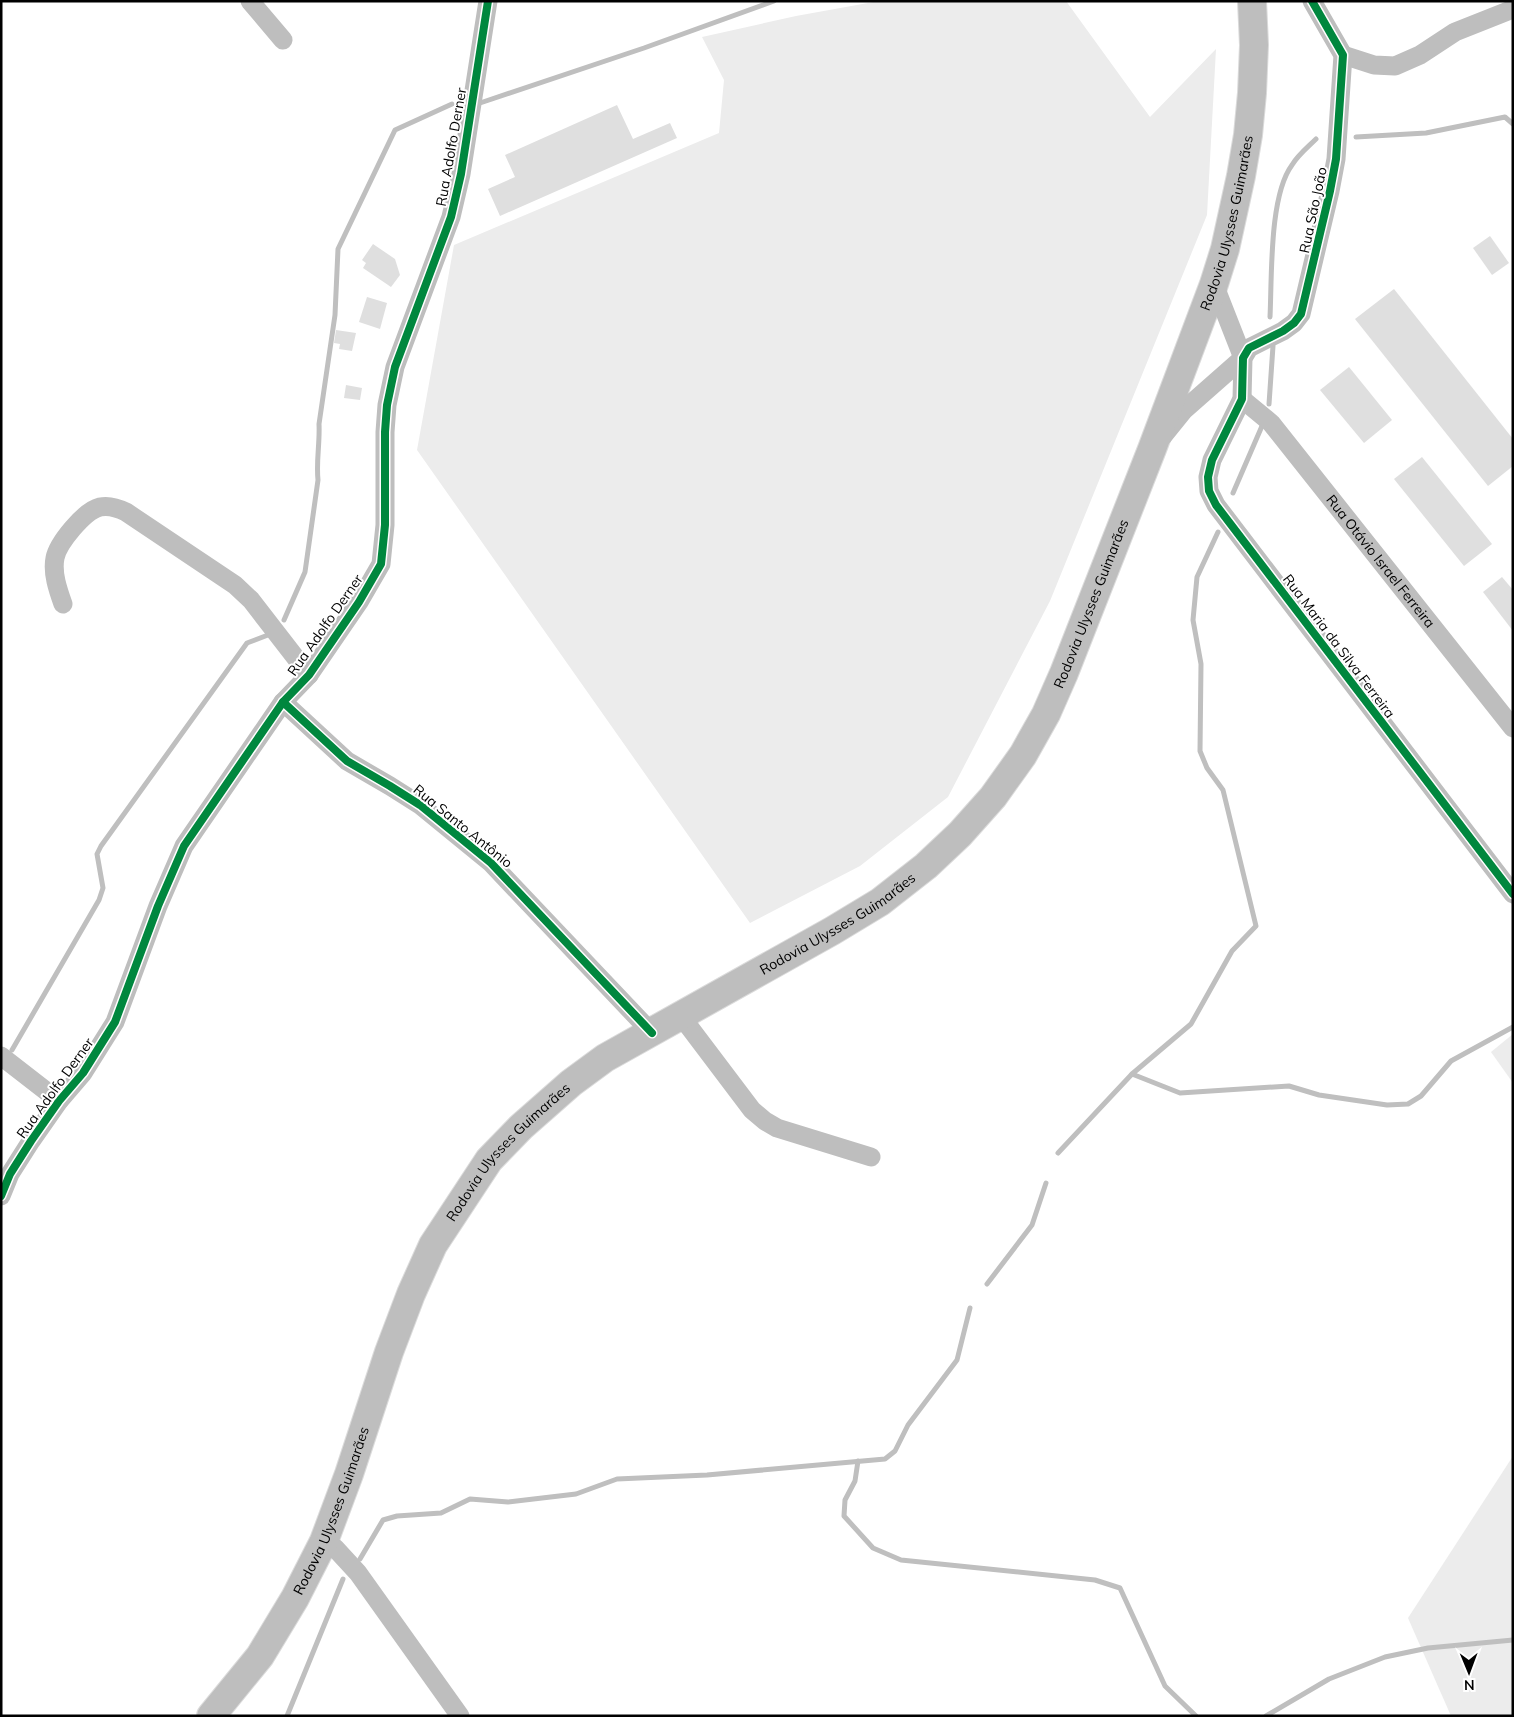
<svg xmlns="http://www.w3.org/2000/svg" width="1514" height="1717" viewBox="0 0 1514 1717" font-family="Mulish,sans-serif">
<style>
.green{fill:#ececec}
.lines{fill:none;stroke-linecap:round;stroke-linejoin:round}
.stream{stroke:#bfbfbf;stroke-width:5}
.building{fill:#dfdfdf}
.highway-casing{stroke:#dbdbdb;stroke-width:30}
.street{stroke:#bebebe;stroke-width:19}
.highway{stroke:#bebebe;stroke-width:28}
.cycleway-casing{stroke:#fff;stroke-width:11}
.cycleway{stroke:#00873e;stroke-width:8}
.labels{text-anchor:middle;stroke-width:4;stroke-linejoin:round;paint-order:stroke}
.street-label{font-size:14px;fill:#000;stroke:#fff}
</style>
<rect width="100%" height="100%" fill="#fff"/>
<g class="green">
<polygon points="879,1 1066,1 1150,117 1216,49 1207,215 1050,601 948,797 860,866 750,923 417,450 454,245 719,133 724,80 702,37 796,16"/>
<polygon points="1513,1034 1513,1083 1491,1052"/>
<polygon points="1513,1456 1513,1716 1451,1716 1408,1618"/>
</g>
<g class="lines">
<g class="stream">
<polyline points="480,103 644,48 774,1"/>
<polyline points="1356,137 1426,133 1505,117 1513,124"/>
<path d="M1270,317C1272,277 1269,196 1292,165C1298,155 1308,147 1316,139"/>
<polyline points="1269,404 1273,346"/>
<polyline points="1233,493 1262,426"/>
<path d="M284,620L305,572L318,480C316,461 320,443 319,424L335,315L338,249L395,130L452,104"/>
<polyline points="12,1050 99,900 103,888 97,854 101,846 247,643 268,635"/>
<polyline points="1132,1074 1180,1093 1289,1086 1319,1095 1387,1105 1408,1104 1421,1096 1451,1061 1513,1027"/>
<polyline points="1058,1153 1132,1074 1191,1024 1232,951 1256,926 1223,790 1207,768 1200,751 1201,664 1193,620 1197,577 1218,532"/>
<polyline points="987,1284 1032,1225 1046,1183"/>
<polyline points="858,1461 855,1481 845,1500 844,1516 873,1548 901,1560 1095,1580 1120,1588 1165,1686 1196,1716"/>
<polyline points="360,1559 383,1520 397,1516 441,1513 470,1499 508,1502 576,1494 617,1479 707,1475 885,1459 895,1451 908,1425 957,1360 970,1308"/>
<polyline points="287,1716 343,1579"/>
<polyline points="1266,1716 1329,1679 1385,1657 1428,1648 1513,1640"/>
</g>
</g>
<g class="building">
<polygon points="617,105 633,139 670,123 677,138 500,216 488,189 515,177 505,155"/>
<polygon points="1490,236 1509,263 1492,275 1473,248"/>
<polygon points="373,244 395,259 400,275 391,287 363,268 366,263 362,260"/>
<polygon points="1394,289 1513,439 1513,466 1488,486 1355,319"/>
<polygon points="367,297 387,303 380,329 359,322"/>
<polygon points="336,330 356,333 352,351 339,349 340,344 334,343"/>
<polygon points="1349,367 1392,420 1364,443 1320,390"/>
<polygon points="346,385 362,388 360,400 344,398"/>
<polygon points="1422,457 1492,544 1464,566 1394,479"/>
<polygon points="1502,577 1513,590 1513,631 1483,592"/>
</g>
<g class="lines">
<g class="highway-casing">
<g id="highway">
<path id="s2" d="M211,1716L260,1656L295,1598L324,1541L349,1474L389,1352L411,1294L433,1245L489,1160L521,1127L571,1083L605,1058L832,931L880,902L926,866L960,834L993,797L1023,755L1046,714L1064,673L1152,449L1214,284L1225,249L1241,176L1248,135L1252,93L1254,45L1252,1"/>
</g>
</g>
<g class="street">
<polyline points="250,1 283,40"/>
<polyline points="1312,1 1343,55 1336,159 1330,191 1301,314 1294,323 1283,331 1249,348 1243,358 1242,399 1212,460 1208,477 1209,491 1216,505 1513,894"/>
<polyline points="1343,55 1374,65 1395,66 1420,55 1455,32 1513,9"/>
<path id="s1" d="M1242,399L1271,423L1513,728"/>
<polyline points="1163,436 1184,410 1243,358 1214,284"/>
<path d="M63,604C58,590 52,573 55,558C58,543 84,511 100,507C109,505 118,508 126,512L235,585L251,600L309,675"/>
<polyline points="283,702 347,761 390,786 420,805 491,863 652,1033"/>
<polyline points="681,1016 752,1110 765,1121 777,1128 871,1157"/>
<polyline points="1,1056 59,1101"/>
<polyline points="1,1196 10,1174 31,1141 59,1101 83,1073 115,1022 158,906 184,846 283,702 309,675 359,602 381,564 385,525 385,432 387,405 395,367 451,217 461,174 488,1"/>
<polyline points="324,1541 335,1548 358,1573 460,1716"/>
</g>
<use href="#highway" class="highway"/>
<g class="cycleway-casing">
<g id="cycleway">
<polyline points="1312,1 1343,55 1336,159 1330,191 1301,314 1294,323 1283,331 1249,348 1243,358 1242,399 1212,460 1208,477 1209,491 1216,505 1513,894"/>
<polyline points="283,702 347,761 390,786 420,805 491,863 652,1033"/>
<polyline points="1,1196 10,1174 31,1141 59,1101 83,1073 115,1022 158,906 184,846 283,702 309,675 359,602 381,564 385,525 385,432 387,405 395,367 451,217 461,174 488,1"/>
</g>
</g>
<use href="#cycleway" class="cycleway"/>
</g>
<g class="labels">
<g class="street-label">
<text transform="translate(451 147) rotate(-80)" y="5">Rua Adolfo Derner</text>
<text transform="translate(1313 210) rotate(-78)" y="5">Rua São João</text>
<text dy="5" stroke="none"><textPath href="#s2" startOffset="1875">Rodovia Ulysses Guimarães</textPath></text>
<text dy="5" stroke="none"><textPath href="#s1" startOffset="214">Rua Otávio Israel Ferreira</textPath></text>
<text dy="5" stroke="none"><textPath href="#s2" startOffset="1470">Rodovia Ulysses Guimarães</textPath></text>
<text transform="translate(325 625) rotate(-55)" y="5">Rua Adolfo Derner</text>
<text transform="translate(1339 646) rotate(53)" y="5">Rua Maria da Silva Ferreira</text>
<text transform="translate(463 826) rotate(39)" y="5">Rua Santo Antônio</text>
<text dy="5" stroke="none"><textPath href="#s2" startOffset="1050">Rodovia Ulysses Guimarães</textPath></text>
<text transform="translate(55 1088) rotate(-54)" y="5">Rua Adolfo Derner</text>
<text dy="5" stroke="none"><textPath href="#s2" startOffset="645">Rodovia Ulysses Guimarães</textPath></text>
<text dy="5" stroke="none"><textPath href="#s2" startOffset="240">Rodovia Ulysses Guimarães</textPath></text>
</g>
</g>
<rect width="1514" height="1717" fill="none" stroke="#000000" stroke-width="5"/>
<g transform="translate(1469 1672) rotate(179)" stroke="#ffffff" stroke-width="4" paint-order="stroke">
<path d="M0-4L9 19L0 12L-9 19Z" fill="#000000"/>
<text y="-8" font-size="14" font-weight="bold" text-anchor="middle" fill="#000000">N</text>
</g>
</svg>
